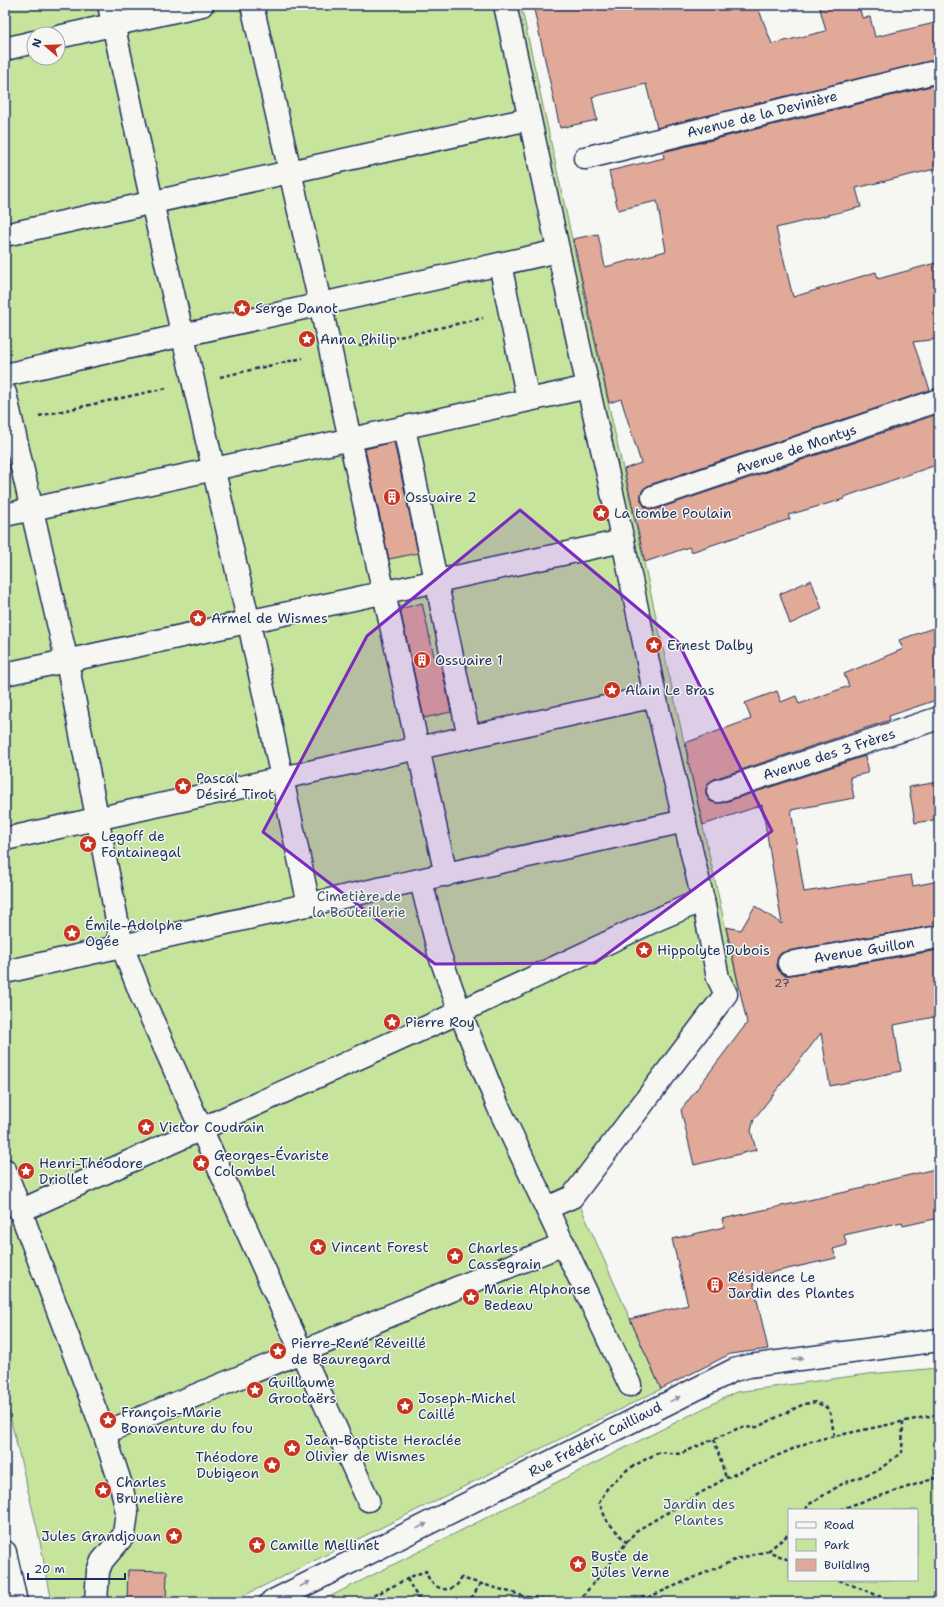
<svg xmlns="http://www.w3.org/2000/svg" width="944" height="1607" viewBox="0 0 944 1607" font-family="'Shantell Sans',sans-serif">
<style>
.green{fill:#c6e49c;stroke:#708a7d;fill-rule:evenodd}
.building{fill:#e1a998;stroke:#1b2f5e}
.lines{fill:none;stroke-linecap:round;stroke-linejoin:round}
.minor-casing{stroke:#1b2f5e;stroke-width:25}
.path{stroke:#1b2f5e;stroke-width:2.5;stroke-dasharray:4 3;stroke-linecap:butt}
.minor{stroke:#f6f6f2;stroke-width:22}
.oneway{fill:#8892a8}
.marked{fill:#7b2cbf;fill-opacity:0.2;stroke:#7b2cbf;stroke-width:3;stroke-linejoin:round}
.labels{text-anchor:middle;stroke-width:3;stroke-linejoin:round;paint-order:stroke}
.number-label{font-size:12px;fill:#4c4e6c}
.street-label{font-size:14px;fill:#1b2f5e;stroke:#f6f6f2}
.poi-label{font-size:14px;fill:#1b2f5e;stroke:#f6f6f2;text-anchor:start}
.park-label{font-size:14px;fill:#3d536a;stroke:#f6f6f2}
</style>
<rect width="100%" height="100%" fill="#f6f6f2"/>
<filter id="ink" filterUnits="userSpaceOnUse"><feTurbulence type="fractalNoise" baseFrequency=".025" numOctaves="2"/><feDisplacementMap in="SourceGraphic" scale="8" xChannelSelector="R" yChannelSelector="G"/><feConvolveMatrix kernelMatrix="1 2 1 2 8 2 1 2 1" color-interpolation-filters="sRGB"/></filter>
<g filter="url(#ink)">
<g class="green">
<path d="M5,5H521L587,308L739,988L578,1201L661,1389L231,1602H52L38,1532L5,1396ZM34,34H58V58H34Z"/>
<path d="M939,1368V1602H319L736,1392L868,1374ZM789,1510H917V1580H789Z"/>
</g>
<g class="building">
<polygon points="533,5 757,5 772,44 826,31 819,5 859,5 862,18 870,17 875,37 939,22 939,59 657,128 646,84 592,97 597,120 560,128"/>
<polygon points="939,84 939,168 856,188 861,207 776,228 793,297 876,272 878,279 939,262 939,339 913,342 930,390 649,485 643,489 641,494 641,501 645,507 651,509 657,509 938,414 939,464 844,497 844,499 788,515 790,519 691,552 689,547 645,562 624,469 641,463 621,399 609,403 573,239 598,234 605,267 666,251 657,201 618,210 609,171 664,158 663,152"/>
<polygon points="394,442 418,553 389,559 365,449"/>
<polygon points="811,580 822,609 790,624 780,594"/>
<polygon points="422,603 435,661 440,660 451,712 424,718 400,609"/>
<polygon points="939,626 939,699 889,716 890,720 714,779 708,783 706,789 706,795 710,801 716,803 722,803 865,756 868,773 850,777 854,798 791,810 804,892 911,875 913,886 939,881 939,925 787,951 781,953 777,958 777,966 779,971 784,975 791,975 939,950 939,1016 894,1025 901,1071 830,1086 821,1033 754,1119 751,1131 756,1150 694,1165 681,1110 747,1023 726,927 741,930 755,906 782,924 762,805 703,825 687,757 688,757 685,743 751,719 745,703 777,691 781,702 796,696 799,704 849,686 844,674 903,649 899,640"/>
<polygon points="939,782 939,819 915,823 909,787"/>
<polygon points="939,1168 939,1218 903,1226 902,1222 844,1235 847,1245 833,1249 836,1258 752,1277 768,1349 730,1354 661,1389 630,1319 688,1305 672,1239 724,1227 722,1219 864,1188 864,1186"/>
<polygon points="128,1570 167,1571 166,1602 127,1602"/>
</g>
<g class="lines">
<g class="minor-casing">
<g id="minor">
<polyline points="109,5 152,202 249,623 309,905"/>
<polyline points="252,5 320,303 446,875"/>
<polyline points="505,5 588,387 623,541 655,696 703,900 718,978 726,994 572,1197 547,1208"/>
<polyline points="58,37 202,5"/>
<polyline points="5,49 34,42"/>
<polyline points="585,158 939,71"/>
<polyline points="5,235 529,119"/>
<polyline points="500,264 528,400"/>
<polyline points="5,375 558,251"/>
<polyline points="5,393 67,662 122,946 142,997 368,1500"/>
<polyline points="404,428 469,737"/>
<polyline points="653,497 939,400"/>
<polyline points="5,515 588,387"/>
<polyline points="5,674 623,541"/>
<polyline points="718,791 939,718"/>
<polyline points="5,839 655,696"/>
<polyline points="421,881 439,953 460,1012 498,1106 630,1385"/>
<polyline points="789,963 939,937"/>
<polyline points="5,972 685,821"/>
<polyline points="5,1170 104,1433 121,1485 127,1512 124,1535 102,1561 98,1571 96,1602"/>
<polyline points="20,1211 460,1012 658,919 703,900"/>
<polyline points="104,1433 564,1244"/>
<polyline points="5,1552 16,1602"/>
<polyline points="271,1602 734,1370 749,1366 939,1340"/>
</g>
</g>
<g class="path">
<polyline points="359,346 483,318"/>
<polyline points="220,377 303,358"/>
<polyline points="39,416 167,388"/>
<polyline points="714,1439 726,1478"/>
<polyline points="806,1510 808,1505 842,1484 880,1469 902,1452 903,1421"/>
<polyline points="840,1510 855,1504 939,1477"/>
<polyline points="627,1543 607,1521 599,1503 608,1487 628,1469 659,1452 680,1454 739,1428 757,1427 804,1404 816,1402 827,1408 831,1415 834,1436"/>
<polyline points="768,1551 789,1534"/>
<polyline points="407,1579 418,1598 424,1602"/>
<polyline points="839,1580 894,1602"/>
<path d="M361,1602L415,1575L426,1571C430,1590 454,1597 461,1578L527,1597L578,1602"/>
<polyline points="410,1602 418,1598"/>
<polyline points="465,1602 473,1596 480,1584"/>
<polyline points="578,1602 636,1531 726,1478 811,1441 939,1414"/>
<polyline points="578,1602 649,1597 737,1559 768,1551 789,1560"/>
</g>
<use href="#minor" class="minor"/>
</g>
<defs><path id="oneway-solid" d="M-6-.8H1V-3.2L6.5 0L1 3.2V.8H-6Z"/></defs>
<g class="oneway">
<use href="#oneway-solid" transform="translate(798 1359) rotate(-8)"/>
<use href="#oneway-solid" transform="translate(675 1399) rotate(-27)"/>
<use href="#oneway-solid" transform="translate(422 1526) rotate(-27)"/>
<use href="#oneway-solid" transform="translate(305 1584) rotate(-27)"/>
</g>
</g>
<path class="marked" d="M520,510L678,642L772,831L595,963L435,964L263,832L367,636Z"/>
<defs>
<g id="sight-disc" transform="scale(0.9)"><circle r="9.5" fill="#c8321e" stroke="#f6f6f2"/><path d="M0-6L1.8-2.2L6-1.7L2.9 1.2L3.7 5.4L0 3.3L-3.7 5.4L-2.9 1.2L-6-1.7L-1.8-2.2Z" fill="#fff"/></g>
<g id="building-disc" transform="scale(0.9)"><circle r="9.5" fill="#c8321e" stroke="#f6f6f2"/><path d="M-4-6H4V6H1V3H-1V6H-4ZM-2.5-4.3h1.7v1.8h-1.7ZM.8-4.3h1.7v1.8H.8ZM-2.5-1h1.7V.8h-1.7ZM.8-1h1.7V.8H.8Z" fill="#fff"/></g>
</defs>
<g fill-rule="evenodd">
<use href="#sight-disc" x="242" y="308"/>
<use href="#sight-disc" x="307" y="339"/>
<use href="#building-disc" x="392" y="497"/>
<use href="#sight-disc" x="601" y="513"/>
<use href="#sight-disc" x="198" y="618"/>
<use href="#sight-disc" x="654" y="645"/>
<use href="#building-disc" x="422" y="660"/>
<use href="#sight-disc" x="612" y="690"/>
<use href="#sight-disc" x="183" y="786"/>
<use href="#sight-disc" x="88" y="844"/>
<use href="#sight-disc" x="72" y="933"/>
<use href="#sight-disc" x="644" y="950"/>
<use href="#sight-disc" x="392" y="1022"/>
<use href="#sight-disc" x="146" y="1127"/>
<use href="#sight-disc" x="201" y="1163"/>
<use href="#sight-disc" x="26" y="1171"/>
<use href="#sight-disc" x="318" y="1247"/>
<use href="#sight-disc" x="455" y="1256"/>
<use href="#building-disc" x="715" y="1285"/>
<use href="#sight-disc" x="471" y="1297"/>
<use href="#sight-disc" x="278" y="1351"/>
<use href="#sight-disc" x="255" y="1390"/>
<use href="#sight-disc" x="405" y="1406"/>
<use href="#sight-disc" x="108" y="1420"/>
<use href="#sight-disc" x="292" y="1448"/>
<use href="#sight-disc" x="272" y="1465"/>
<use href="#sight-disc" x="103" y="1490"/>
<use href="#sight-disc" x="174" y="1536"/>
<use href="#sight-disc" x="257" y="1545"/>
<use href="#sight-disc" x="578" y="1564"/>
</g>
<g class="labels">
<g class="number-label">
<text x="782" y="987">27</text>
</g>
<g class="street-label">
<text transform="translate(762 114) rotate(-14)" y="5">Avenue de la Devinière</text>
<text transform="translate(796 449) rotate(-19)" y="5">Avenue de Montys</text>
<text transform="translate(829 754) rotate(-18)" y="5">Avenue des 3 Frères</text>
<text transform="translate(864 950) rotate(-9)" y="5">Avenue Guillon</text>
<text transform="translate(595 1439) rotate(-27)" y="5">Rue Frédéric Cailliaud</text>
</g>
<g class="poi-label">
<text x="255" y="313">Serge Danot</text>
<text x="320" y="344">Anna Philip</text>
<text x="405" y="502">Ossuaire 2</text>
<text x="614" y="518">La tombe Poulain</text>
<text x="211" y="623">Armel de Wismes</text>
<text x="667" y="650">Ernest Dalby</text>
<text x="435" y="665">Ossuaire 1</text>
<text x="625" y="695">Alain Le Bras</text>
<text x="196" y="783">Pascal<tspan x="196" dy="16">Désiré Tirot</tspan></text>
<text x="101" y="841">Legoff de<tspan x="101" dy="16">Fontainegal</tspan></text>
<text x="85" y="930">Émile-Adolphe<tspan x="85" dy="16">Ogée</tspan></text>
<text x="657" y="955">Hippolyte Dubois</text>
<text x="405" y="1027">Pierre Roy</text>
<text x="159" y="1132">Victor Coudrain</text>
<text x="214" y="1160">Georges-Évariste<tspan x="214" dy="16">Colombel</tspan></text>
<text x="39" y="1168">Henri-Théodore<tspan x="39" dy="16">Driollet</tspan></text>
<text x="331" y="1252">Vincent Forest</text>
<text x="468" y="1253">Charles<tspan x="468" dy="16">Cassegrain</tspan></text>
<text x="728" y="1282">Résidence Le<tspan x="728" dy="16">Jardin des Plantes</tspan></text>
<text x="484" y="1294">Marie Alphonse<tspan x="484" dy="16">Bedeau</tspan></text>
<text x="291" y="1348">Pierre-René Réveillé<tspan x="291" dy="16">de Beauregard</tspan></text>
<text x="268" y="1387">Guillaume<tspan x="268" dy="16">Grootaërs</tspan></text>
<text x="418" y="1403">Joseph-Michel<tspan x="418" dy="16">Caillé</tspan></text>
<text x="121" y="1417">François-Marie<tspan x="121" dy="16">Bonaventure du fou</tspan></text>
<text x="305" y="1445">Jean-Baptiste Heraclée<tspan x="305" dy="16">Olivier de Wismes</tspan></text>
<text x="259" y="1462" text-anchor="end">Théodore<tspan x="259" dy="16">Dubigeon</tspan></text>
<text x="116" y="1487">Charles<tspan x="116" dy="16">Brunelière</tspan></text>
<text x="161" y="1541" text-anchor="end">Jules Grandjouan</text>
<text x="270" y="1550">Camille Mellinet</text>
<text x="591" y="1561">Buste de<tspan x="591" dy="16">Jules Verne</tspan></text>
</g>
<g class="park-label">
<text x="359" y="901">Cimetière de<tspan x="359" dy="16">la Bouteillerie</tspan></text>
<text x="699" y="1509">Jardin des<tspan x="699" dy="16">Plantes</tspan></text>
</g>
</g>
<rect width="944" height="1607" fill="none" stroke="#f6f6f2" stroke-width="20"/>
<rect x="10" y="10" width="924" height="1587" fill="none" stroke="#1b2f5e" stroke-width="1.5" filter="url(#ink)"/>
<rect x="788" y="1509" width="130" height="72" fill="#f6f6f2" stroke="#9ea6b7"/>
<rect x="796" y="1522" width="20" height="6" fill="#f6f6f2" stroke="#9ea6b7"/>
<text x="824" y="1529" font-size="12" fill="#1b2f5e">Road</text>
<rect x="796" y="1539" width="20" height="12" fill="#c6e49c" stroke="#9ea6b7"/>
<text x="824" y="1549" font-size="12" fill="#1b2f5e">Park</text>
<rect x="796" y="1559" width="20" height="12" fill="#e1a998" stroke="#9ea6b7"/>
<text x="824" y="1569" font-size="12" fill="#1b2f5e">Building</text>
<g transform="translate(46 46) rotate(289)"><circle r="19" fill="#f6f6f2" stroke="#9ea6b7"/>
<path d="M0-3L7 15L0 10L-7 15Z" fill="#c8321e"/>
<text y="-6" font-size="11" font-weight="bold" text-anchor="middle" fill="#1b2f5e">N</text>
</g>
<path d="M28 1573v6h97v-6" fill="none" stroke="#1b2f5e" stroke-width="2"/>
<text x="34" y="1573" font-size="12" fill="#1b2f5e" stroke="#f6f6f2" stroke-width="3" paint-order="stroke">20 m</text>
</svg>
